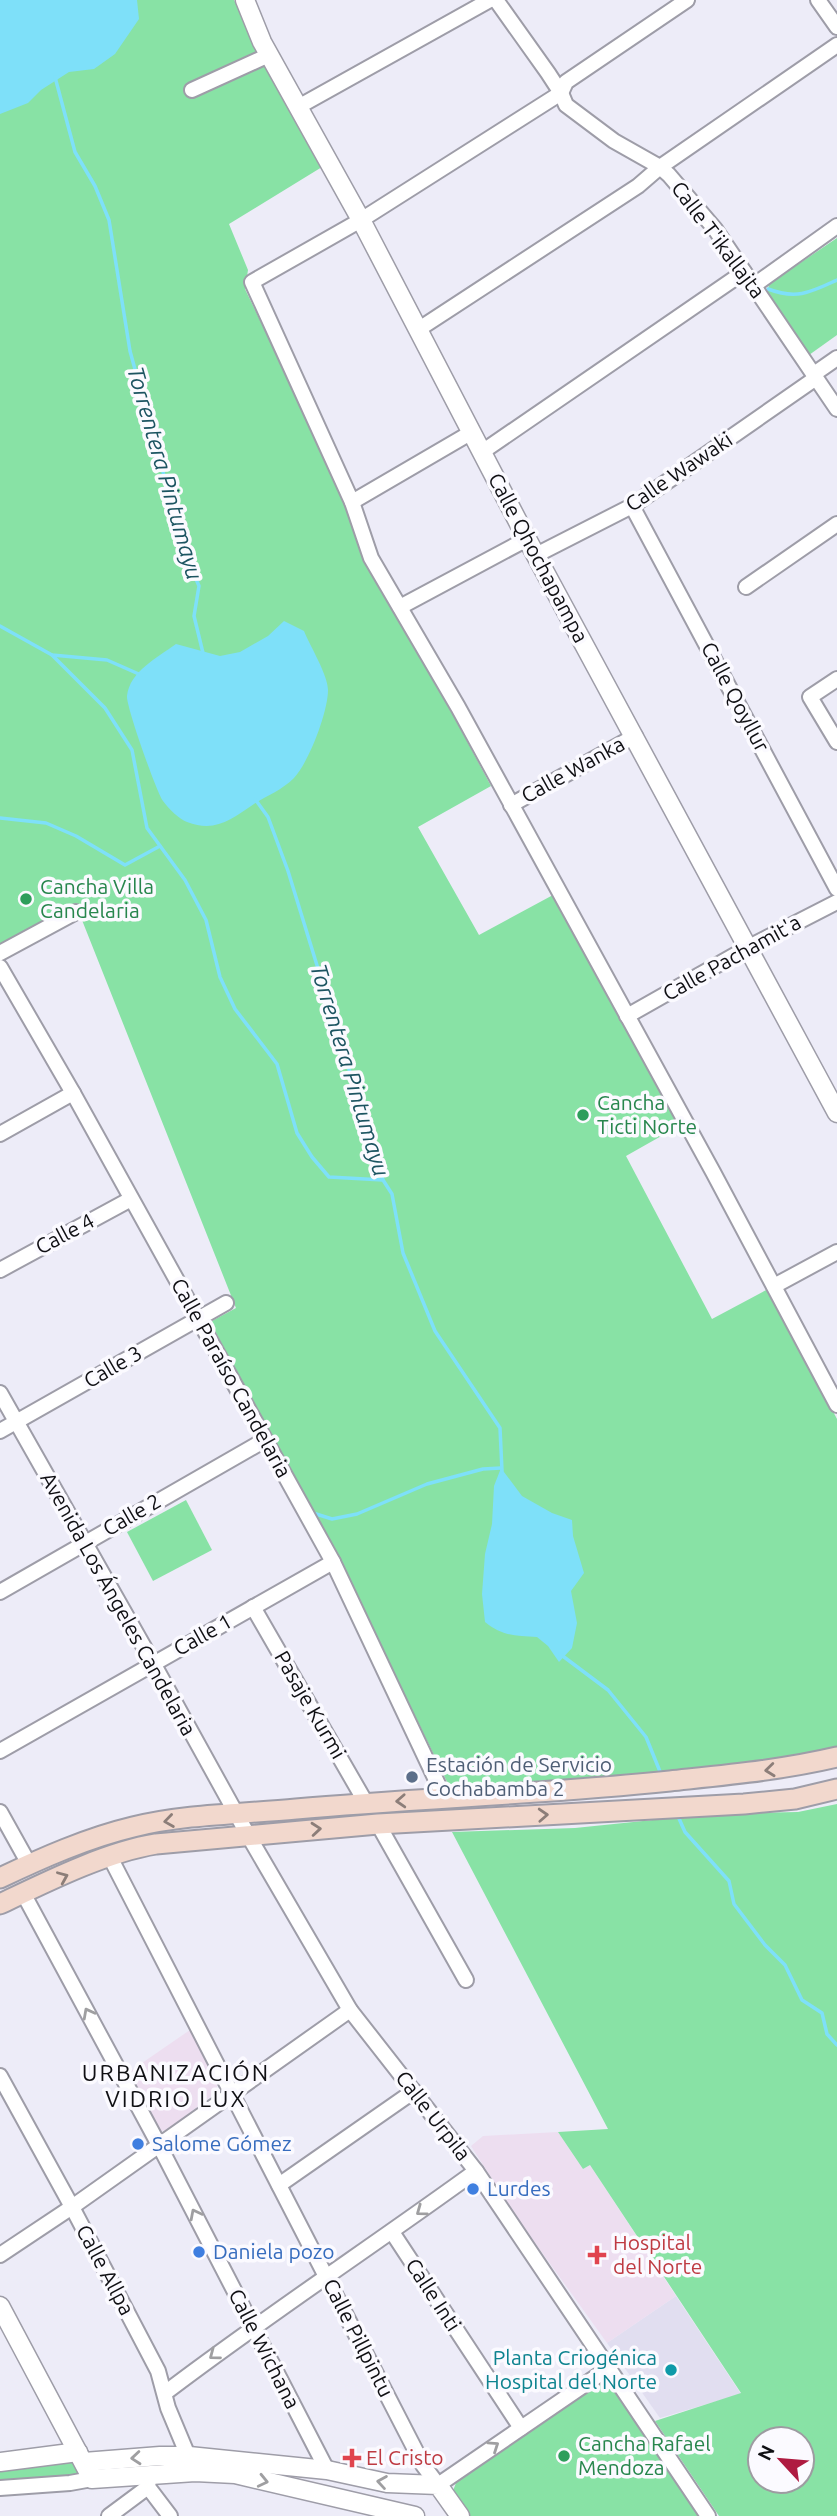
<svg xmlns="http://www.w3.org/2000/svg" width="837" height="2516" viewBox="0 0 837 2516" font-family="Ubuntu,sans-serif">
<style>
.built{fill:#e1def0}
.medical{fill:#eddef0}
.green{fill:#88e2a5;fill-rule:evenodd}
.water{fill:#7ee0f9}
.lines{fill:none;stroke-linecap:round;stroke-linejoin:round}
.stream{stroke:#7ee0f9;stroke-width:3.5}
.minor-casing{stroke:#9e9da8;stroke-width:18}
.tertiary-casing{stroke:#9e9da8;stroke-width:21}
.secondary-casing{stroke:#9e9da8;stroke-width:23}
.minor{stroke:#fff;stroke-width:14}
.tertiary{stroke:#fff;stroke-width:18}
.secondary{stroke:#f2d8cd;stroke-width:19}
.oneway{stroke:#8c7e79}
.oneway2{stroke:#9f9fa1}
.leisure-dot{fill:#2e9e5b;stroke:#fbfaff;stroke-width:2.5}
.service-dot{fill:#5c6f8a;stroke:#fbfaff;stroke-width:2.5}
.shop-dot{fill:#3f7fe0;stroke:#fbfaff;stroke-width:2.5}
.health-dot{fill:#e0444e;stroke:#fbfaff;stroke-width:2.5}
.culture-dot{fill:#0f9aa8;stroke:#fbfaff;stroke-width:2.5}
.labels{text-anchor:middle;stroke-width:7;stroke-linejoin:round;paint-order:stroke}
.street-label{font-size:21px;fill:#0f0f13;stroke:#fbfaff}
.leisure-label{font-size:21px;fill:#27864d;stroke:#fbfaff;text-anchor:start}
.service-label{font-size:21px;fill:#4e5e75;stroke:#fbfaff;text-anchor:start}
.shop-label{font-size:21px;fill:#366cbe;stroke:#fbfaff;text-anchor:start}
.health-label{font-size:21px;fill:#be3a42;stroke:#fbfaff;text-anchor:start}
.culture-label{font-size:21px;fill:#0d838f;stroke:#fbfaff;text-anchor:end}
.water-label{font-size:23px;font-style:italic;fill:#1c5461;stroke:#fbfaff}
.neighbourhood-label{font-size:23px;letter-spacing:2px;fill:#0f0f13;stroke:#fbfaff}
</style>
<rect width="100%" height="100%" fill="#edecf8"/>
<polygon class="built" points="676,2296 741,2394 660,2418 607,2343"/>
<g class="medical">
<polygon points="190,2030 217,2083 217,2088 213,2095 168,2129 162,2131 156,2127 129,2072"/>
<polygon points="558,2132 583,2169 590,2165 676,2296 607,2343 515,2215 471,2146 483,2136"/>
</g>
<g class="green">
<path d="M0,0H234L322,167L229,224L248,270L245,289L334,475L364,561L394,605L491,786L418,827L479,935L553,895L679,1126L626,1156L712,1319L768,1289L837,1419V1750C713,1779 575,1779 449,1786L339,1559L210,1322L236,1308L76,905L0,946Z"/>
<polygon points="837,238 837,335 809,355 767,295 769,284"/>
<polygon points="186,1500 212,1550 153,1581 127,1532"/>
<path d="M837,1804V2516H719L655,2421L741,2393L590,2165L583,2169L558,2132L608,2129L452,1832L575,1828L711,1814L798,1812ZM760,2439H802V2481H760Z"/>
<polygon points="600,2383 606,2383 614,2388 701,2516 470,2516 453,2491 457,2480"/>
<polygon points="74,2461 83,2476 0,2483 0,2469"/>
</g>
<g class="water">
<polygon points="0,0 137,0 139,19 115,54 94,69 69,72 41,90 28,103 0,114"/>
<path d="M284,621L304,631C310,646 328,675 328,690C328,712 309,762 294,778C282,790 268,795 254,804C231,819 216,833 187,822C180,820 168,808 163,801C156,791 126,706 127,696C130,671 157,658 176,644L220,656L240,652L268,636Z"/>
<path d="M501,1468L522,1496L552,1513L572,1520L573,1536L584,1573L571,1591L577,1623L572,1648L559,1662L548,1646L537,1637C516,1636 502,1636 485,1622L482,1594L485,1554L492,1524L494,1486Z"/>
</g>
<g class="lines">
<g class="stream">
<polyline points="55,77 75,152 95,186 109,220 130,351 186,556 199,586 194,616 203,653"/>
<path d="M768,289C797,300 811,292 837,280"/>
<polyline points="0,626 52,655 107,660 141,675"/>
<polyline points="52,655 105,708 132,750 147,828 185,880 206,920 220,977 235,1009 277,1064 297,1133 312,1157 329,1177 383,1180"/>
<polyline points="255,799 268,817 288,871 383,1180 392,1194 403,1253 435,1331 500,1428 502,1471"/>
<polyline points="0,818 46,823 76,836 125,865 160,846"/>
<polyline points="313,1513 332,1519 357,1514 427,1484 483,1469 501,1468"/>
<polyline points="560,1654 608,1690 646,1737 661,1774"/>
<polyline points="677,1814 685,1832 729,1881 734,1904 765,1945 785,1965 802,2000 822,2013 827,2034 837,2045"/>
</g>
<g class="minor-casing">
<g id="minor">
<polyline points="496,0 548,73 561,93 566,105 614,141 660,167 669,175 715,229 837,409"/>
<polyline points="687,0 566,82 561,93 361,220 252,282 352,502 371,558 458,707 713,1172 837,1405"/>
<polyline points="818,0 837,27"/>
<polyline points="192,90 269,55"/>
<polyline points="298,107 490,0"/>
<polyline points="753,286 837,226"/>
<polyline points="419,329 638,186 660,167 837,45"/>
<polyline points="814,374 837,358"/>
<polyline points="482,452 744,272"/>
<polyline points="352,502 472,432"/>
<polyline points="632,506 837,889"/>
<polyline points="536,555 632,506 816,378"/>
<polyline points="746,587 837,524"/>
<polyline points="400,607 527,539"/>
<polyline points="837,679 810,697 837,742"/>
<polyline points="511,805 635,736"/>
<polyline points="0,953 76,912"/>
<polyline points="0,967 73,1093 333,1562 445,1799"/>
<polyline points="627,1016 749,947 837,902"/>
<polyline points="0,1134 73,1093"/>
<polyline points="0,1270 131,1199"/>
<polyline points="774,1286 837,1252"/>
<polyline points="0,1393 153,1663 248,1835 350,2010 476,2171 708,2516"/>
<polyline points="0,1431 226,1303"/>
<polyline points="0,1592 265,1440"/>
<polyline points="253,1607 366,1803"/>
<polyline points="0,1751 333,1562"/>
<polyline points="0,1812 29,1864"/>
<polyline points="378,1824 466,1980"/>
<polyline points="110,1857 423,2465 438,2485 609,2368"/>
<polyline points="23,1893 159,2145 327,2470"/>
<polyline points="0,2076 72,2207 158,2371 168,2408 191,2463"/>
<polyline points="279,2185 414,2091"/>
<polyline points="392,2232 521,2428"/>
<polyline points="0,2255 72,2207 350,2010"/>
<path d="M165,2393C266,2316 373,2246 476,2171"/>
<polyline points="149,2479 148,2487 170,2516"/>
<polyline points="0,2488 70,2483 92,2479"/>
<polyline points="109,2516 148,2487"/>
</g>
</g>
<g class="tertiary-casing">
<g id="tertiary">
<polyline points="245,0 262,42 361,220 527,539 837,1113"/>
<polyline points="0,2306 92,2479 195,2472 235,2474 415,2516"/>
<polyline points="0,2462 78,2452"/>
<polyline points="84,2462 160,2456 189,2456 327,2470 387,2483 438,2485 460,2516"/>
</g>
</g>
<g class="secondary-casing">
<g id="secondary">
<path d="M0,1878C42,1858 87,1838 133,1827C185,1814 242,1814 296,1809C420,1798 545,1794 670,1781C726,1775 782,1770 837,1757"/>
<path d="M0,1904C46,1882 106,1852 156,1844L378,1824L744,1804L795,1799L837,1789"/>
</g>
</g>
<use href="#minor" class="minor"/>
<use href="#tertiary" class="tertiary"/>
<use href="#secondary" class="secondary"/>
</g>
<defs><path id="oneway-chevron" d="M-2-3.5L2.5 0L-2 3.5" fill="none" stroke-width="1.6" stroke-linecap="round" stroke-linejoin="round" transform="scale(1.75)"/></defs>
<g class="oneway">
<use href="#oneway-chevron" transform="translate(770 1770) rotate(174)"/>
<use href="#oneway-chevron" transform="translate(401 1801) rotate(177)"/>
<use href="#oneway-chevron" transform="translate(543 1815) rotate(-3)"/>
<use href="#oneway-chevron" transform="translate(169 1821) rotate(172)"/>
<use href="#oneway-chevron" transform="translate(316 1829) rotate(-5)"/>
<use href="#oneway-chevron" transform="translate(63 1877) rotate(-23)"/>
</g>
<g class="oneway2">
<use href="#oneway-chevron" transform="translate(88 2013) rotate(-118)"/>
<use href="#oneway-chevron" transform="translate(421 2211) rotate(144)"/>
<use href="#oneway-chevron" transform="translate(195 2214) rotate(-117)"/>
<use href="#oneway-chevron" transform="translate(214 2355) rotate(143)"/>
<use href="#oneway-chevron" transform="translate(494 2446) rotate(-34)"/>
<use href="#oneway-chevron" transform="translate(136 2458) rotate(175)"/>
<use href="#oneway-chevron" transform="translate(263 2481) rotate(13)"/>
<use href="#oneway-chevron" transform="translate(382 2482) rotate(-171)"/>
</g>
<g class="leisure-dot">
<circle cx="26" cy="899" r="7"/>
<circle cx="583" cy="1115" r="7"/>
<circle cx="564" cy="2456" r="7"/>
</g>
<circle class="service-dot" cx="412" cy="1777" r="7"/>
<g class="shop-dot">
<circle cx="138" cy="2144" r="7"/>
<circle cx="473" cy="2189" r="7"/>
<circle cx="199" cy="2252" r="7"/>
</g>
<g class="health-dot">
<path d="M593.5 2244.5h7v7h7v7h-7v7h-7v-7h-7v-7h7z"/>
<path d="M348.5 2447.5h7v7h7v7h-7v7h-7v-7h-7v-7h7z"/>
</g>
<circle class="culture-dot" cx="671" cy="2370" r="7"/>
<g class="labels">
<g class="street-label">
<text transform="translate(718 240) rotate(53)" y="7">Calle T'ikallajta</text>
<text transform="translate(679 472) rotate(-34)" y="7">Calle Wawaki</text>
<text transform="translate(538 558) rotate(62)" y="7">Calle Qhochapampa</text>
<text transform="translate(735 697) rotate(62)" y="7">Calle Qoyllur</text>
<text transform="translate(573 770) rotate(-29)" y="7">Calle Wanka</text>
<text transform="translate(732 958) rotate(-29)" y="7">Calle Pachamit'a</text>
<text transform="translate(65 1234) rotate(-28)" y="7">Calle 4</text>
<text transform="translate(113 1367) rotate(-30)" y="7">Calle 3</text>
<text transform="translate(231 1378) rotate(61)" y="7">Calle Paraíso Candelaria</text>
<text transform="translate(132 1515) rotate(-30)" y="7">Calle 2</text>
<text transform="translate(118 1604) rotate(61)" y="7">Avenida Los Ángeles Candelaria</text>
<text transform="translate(203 1635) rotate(-29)" y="7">Calle 1</text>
<text transform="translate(310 1705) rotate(60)" y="7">Pasaje Kurmi</text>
<text transform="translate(433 2116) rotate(52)" y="7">Calle Urpila</text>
<text transform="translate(105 2270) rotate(62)" y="7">Calle Allpa</text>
<text transform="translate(433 2295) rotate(57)" y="7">Calle Inti</text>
<text transform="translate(358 2338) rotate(63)" y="7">Calle Pillpintu</text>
<text transform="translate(264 2349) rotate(63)" y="7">Calle Wichana</text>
</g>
<g class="leisure-label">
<text x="40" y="894">Cancha Villa<tspan x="40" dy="24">Candelaria</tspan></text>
<text x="597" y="1110">Cancha<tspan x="597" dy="24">Ticti Norte</tspan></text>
<text x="578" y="2451">Cancha Rafael<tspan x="578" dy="24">Mendoza</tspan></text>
</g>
<g class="service-label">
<text x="426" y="1772">Estación de Servicio<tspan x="426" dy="24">Cochabamba 2</tspan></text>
</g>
<g class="shop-label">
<text x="152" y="2151">Salome Gómez</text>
<text x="487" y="2196">Lurdes</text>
<text x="213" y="2259">Daniela pozo</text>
</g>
<g class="health-label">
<text x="613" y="2250">Hospital<tspan x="613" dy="24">del Norte</tspan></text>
<text x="366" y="2465">El Cristo</text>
</g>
<g class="culture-label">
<text x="657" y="2365">Planta Criogénica<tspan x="657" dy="24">Hospital del Norte</tspan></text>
</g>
<g class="water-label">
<text transform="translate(165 473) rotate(74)" y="8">Torrentera Pintumayu</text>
<text transform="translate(350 1070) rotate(73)" y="8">Torrentera Pintumayu</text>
</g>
<g class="neighbourhood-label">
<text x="176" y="2081">URBANIZACIÓN<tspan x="176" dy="26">VIDRIO LUX</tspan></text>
</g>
</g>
<g transform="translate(781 2460) rotate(296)"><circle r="33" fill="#fbfaff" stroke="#9d9ca1" stroke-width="2"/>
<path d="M0-5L12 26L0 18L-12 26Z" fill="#af1b41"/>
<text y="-10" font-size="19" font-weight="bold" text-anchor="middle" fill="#0f0f13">N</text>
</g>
</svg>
